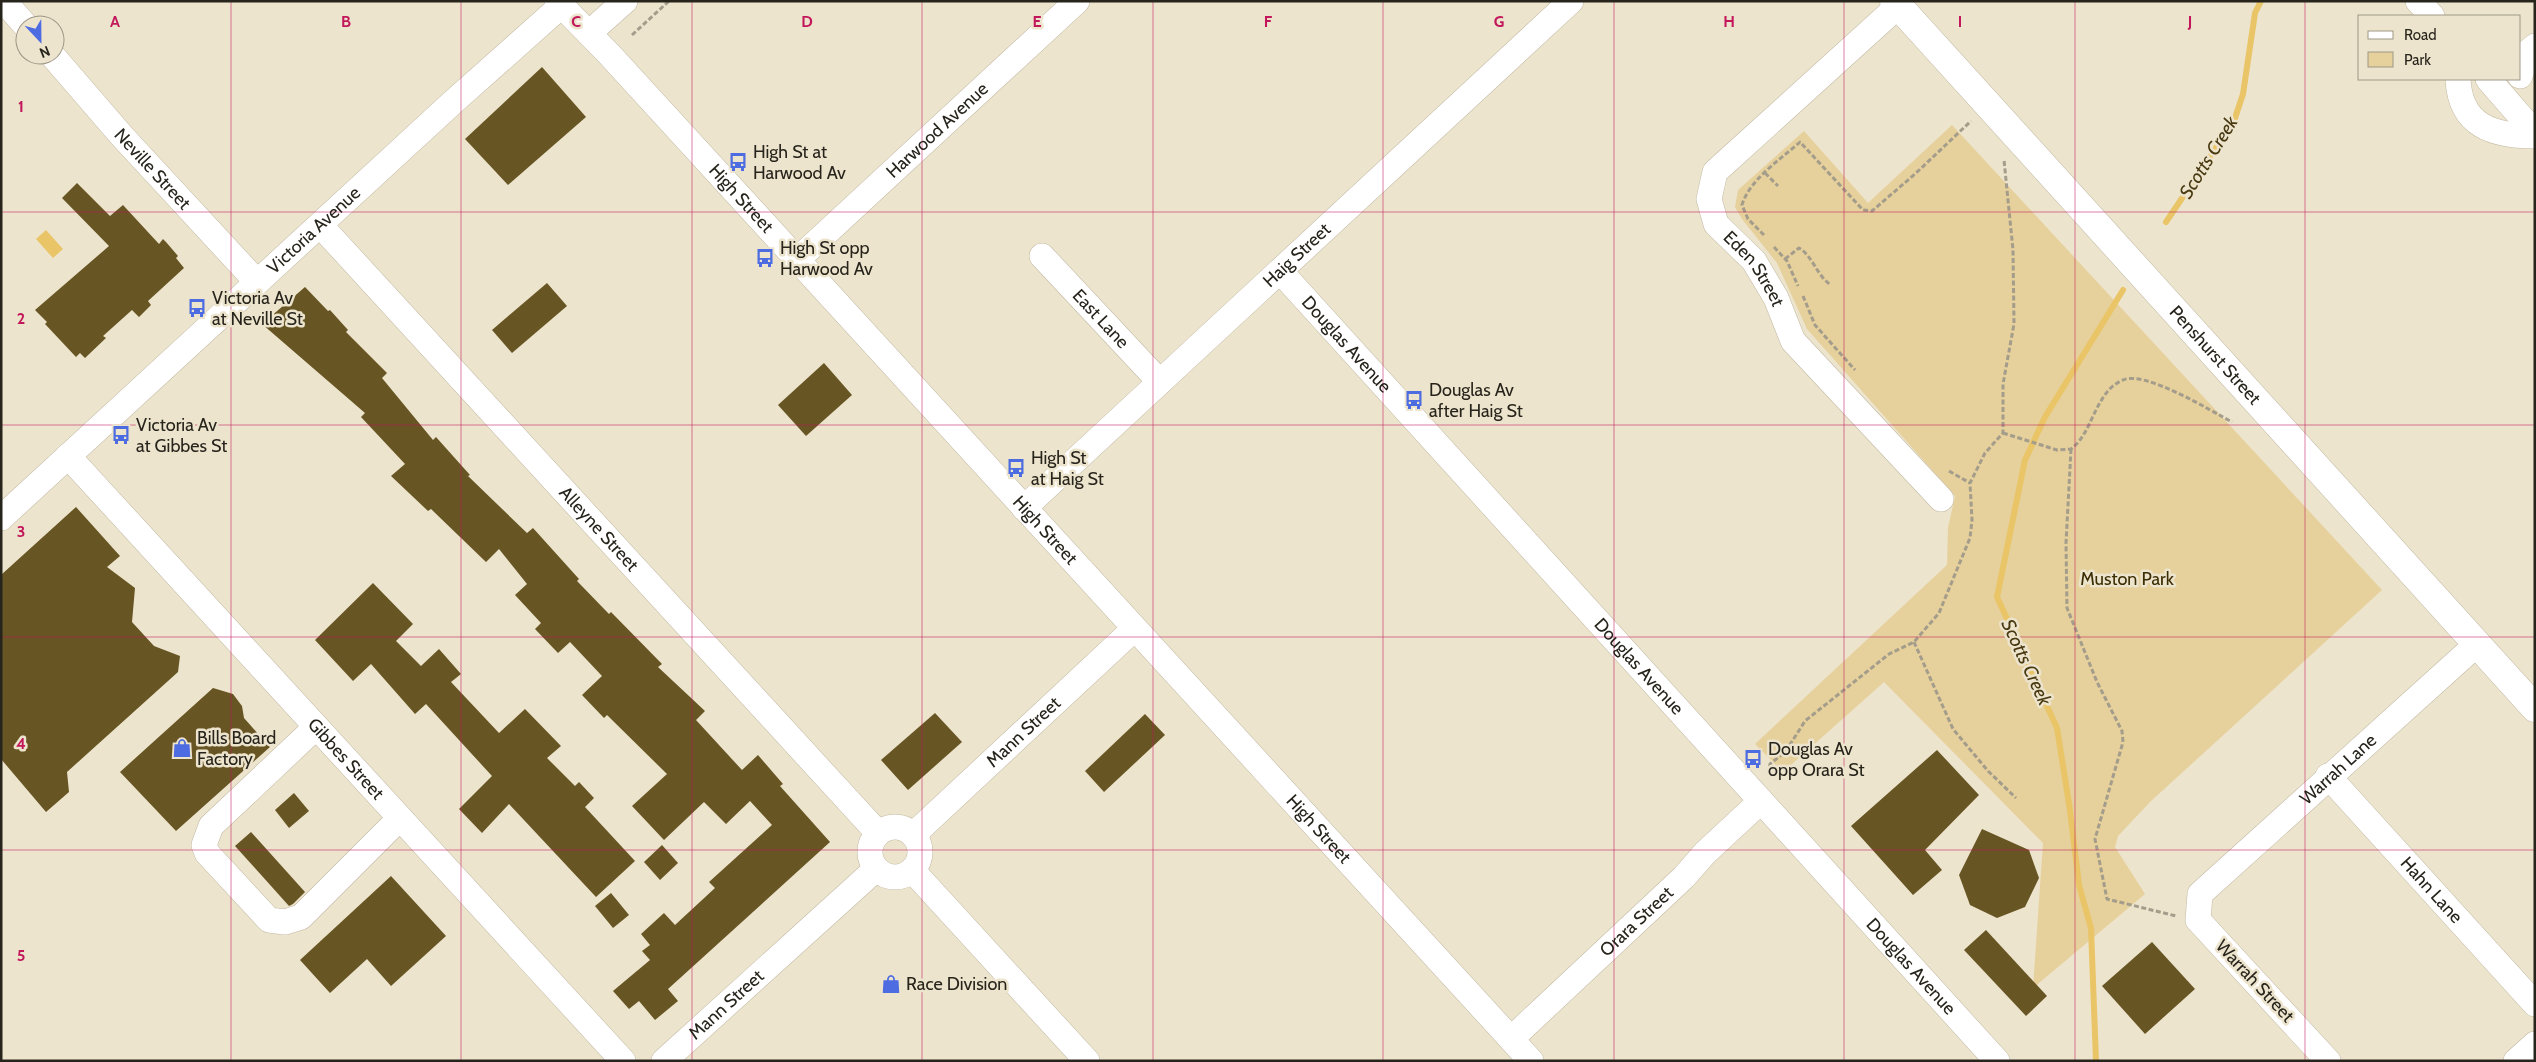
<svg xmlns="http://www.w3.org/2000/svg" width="2536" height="1062" viewBox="0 0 2536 1062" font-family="Cabin,sans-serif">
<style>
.green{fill:#e6d09b}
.water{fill:#e9c568}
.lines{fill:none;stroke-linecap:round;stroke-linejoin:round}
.stream{stroke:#e9c568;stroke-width:6}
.building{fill:#675523}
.minor-casing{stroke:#c2b9a4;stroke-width:26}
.major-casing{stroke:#c2b9a4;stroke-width:29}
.path{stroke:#a49d8b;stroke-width:3;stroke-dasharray:5 2.5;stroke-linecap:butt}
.minor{stroke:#fff;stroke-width:25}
.major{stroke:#fff;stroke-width:28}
.grid{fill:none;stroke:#c2185b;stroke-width:1;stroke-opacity:0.55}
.labels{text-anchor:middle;stroke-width:5;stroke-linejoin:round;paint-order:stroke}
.street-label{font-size:18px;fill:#27241c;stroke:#ede4cd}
.poi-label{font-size:18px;fill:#27241c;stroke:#ede4cd;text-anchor:start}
.park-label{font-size:18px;fill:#3c2e03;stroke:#ede4cd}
.water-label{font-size:19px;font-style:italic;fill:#483911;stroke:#ede4cd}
.grid-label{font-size:16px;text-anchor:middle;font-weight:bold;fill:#c2185b;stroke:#ede4cd;stroke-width:5;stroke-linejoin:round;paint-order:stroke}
</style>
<rect width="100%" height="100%" fill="#ede4cd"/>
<polygon class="green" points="1952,125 2382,590 2150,802 2118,836 2115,847 2145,894 2033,988 2043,843 1884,682 1783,772 1755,744 1947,565 1948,528 1955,496 1807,329 1777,263 1742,219 1735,207 1738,190 1804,131 1868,203"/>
<polygon class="water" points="46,230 63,249 53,258 36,239"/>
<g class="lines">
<g class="stream">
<polyline points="2166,222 2234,121 2243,94 2255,13 2261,1"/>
<polyline points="2096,1061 2091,928 2079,885 2070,810 2057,728 1997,597 2025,460 2045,417 2123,290"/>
</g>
</g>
<g class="building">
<polygon points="542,67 586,117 508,185 465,139"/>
<polygon points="77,183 110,216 123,205 159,244 163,239 166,242 178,256 176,258 184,268 148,301 151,305 139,317 132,310 103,336 106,338 85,358 80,353 76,357 45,324 47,322 35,310 109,246 62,198"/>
<polygon points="547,283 567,306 512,353 492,330"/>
<polygon points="305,287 328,311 330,310 348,330 346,332 387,373 382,378 433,440 436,437 470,475 468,476 527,533 533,528 579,579 577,581 609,614 611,612 662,664 658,667 705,711 696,720 742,770 758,755 783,784 780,786 830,842 668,989 678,1001 655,1020 639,1001 629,1009 613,991 650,960 642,951 650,945 641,934 664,913 675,925 715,888 709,882 772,825 750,801 726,824 704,802 664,840 632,806 667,774 607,715 604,718 582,695 602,676 570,642 558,653 535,629 541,623 515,595 527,584 499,549 486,562 431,509 428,511 391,476 405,464 361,417 365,413 262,324"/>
<polygon points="824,363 852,395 806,436 778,405"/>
<polygon points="76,507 120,556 107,567 135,588 132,622 154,646 180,656 178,672 67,772 69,792 46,812 1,759 1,575"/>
<polygon points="373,583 413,624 396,641 421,666 439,649 461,674 451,682 499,733 525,709 561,746 547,758 575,786 579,782 594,798 585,807 635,861 596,897 509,804 482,833 459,809 492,776 426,704 415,714 371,664 353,681 315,640"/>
<polygon points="213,688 233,694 242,706 244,718 270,747 176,831 120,772"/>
<polygon points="935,713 962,742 908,790 881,760"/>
<polygon points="1145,714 1165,735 1104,792 1085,771"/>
<polygon points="1937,750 1979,795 1925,850 1942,870 1913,895 1851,826"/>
<polygon points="294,793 309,811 289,828 275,810"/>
<polygon points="1982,829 2029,850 2039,878 2025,907 1997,918 1970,905 1959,875"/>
<polygon points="251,832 305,892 293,904 289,906 235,846"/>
<polygon points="662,845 678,863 660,880 644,862"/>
<polygon points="391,876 446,936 391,986 367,959 330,993 300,960"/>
<polygon points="611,893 629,915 613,928 595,906"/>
<polygon points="1986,930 2047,996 2026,1016 1964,950"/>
<polygon points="2152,942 2195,989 2145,1034 2102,986"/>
</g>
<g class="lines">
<g class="minor-casing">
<g id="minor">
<polyline points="4,1 25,25"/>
<path id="s1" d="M557,1L609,54L1531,1061"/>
<polyline points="2418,1 2432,16"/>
<path id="s2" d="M1898,6L1715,172L1709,199L1716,224L1754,261L1776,298L1793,341L1941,499"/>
<polyline points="589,33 625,1"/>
<path id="s3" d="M52,55L121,135L257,282"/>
<polyline points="2520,76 2528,52 2535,46"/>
<path d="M2458,79C2460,126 2493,136 2535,136"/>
<polyline points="2488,79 2535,133"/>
<path id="s4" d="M321,226L878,833"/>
<path id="s5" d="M1042,256L1160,382"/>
<path id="s6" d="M797,260L1077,1"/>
<path id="s7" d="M1280,271L1997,1061"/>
<path id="s8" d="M68,456L623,1061"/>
<path id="s9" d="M1024,508L1571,1"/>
<path id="s10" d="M1,518L452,103L561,6"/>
<polyline points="316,727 211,826 204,845 207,853 269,920 285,922 301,917 400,818"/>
<path id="s11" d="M2328,776L2535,1004"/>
<circle cx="895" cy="852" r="25"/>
<path id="s12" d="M913,835L1134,629"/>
<polyline points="912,870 1087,1061"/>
<path id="s13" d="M1511,1039L1684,877L1705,853L1761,801"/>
<path id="s14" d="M664,1061L876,869"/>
<path id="s15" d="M2328,1061L2198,920L2200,894L2477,644"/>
<polyline points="2516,1061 2535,1044"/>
</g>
</g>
<g class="major-casing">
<g id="major">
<path id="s16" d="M1894,1L2535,708"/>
</g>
</g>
<g class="path">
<polyline points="632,35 669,1"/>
<polyline points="1765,173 1778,186"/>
<path d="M1764,235L1748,219L1742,205C1749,180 1781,159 1800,142L1863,210L1872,211L1915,174L1971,121"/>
<polyline points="1774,247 1787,261 1798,286"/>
<path d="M1785,259L1799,248C1813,256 1816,275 1831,285"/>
<polyline points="1803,296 1815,325 1855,370"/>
<path d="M2003,433L2057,450L2071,449C2086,438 2091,417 2101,401C2106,392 2113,384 2123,380C2145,370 2211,411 2232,422"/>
<polyline points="2071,449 2066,543 2067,608 2097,682 2122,731 2123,742 2095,839 2107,899 2176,916"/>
<polyline points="1949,471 1970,483"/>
<polyline points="1914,642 1953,729 1988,771 2016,798"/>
<polyline points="1768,774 1770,764 1786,751 1805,721 1889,654 1914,642 1939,613 1970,538 1972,520 1970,483 1985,453 2003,433 2003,384 2014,324 2013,250 2004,160"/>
</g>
<use href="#minor" class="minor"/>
<use href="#major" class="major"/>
</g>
<path class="grid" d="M231,1V1061M461,1V1061M692,1V1061M922,1V1061M1153,1V1061M1383,1V1061M1614,1V1061M1844,1V1061M2075,1V1061M2305,1V1061M1,212H2535M1,425H2535M1,637H2535M1,850H2535"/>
<defs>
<g id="bus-bare" transform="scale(1.5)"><path d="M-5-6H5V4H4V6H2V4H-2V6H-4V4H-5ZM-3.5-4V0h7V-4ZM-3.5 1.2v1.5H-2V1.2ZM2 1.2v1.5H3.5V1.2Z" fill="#4e6ce1" stroke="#ede4cd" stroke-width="2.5" paint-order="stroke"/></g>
<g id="shop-bare" transform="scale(1.5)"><path d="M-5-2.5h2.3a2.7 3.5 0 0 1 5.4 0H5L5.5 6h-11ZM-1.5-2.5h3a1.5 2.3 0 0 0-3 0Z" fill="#4e6ce1" stroke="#ede4cd" stroke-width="2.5" paint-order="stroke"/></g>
</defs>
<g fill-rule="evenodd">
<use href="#bus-bare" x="738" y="162"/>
<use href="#bus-bare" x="765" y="258"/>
<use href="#bus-bare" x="197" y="308"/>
<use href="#bus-bare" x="1414" y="400"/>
<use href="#bus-bare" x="121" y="435"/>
<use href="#bus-bare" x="1016" y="468"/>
<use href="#shop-bare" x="182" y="748"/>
<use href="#bus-bare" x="1753" y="759"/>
<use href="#shop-bare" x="891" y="984"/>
</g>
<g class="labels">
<g class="street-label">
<text dy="6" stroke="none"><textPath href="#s6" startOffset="191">Harwood Avenue</textPath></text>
<text dy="6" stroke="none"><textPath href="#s3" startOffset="152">Neville Street</textPath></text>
<text dy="6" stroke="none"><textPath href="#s1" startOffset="270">High Street</textPath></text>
<text dy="6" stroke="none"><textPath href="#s10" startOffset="425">Victoria Avenue</textPath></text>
<text dy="6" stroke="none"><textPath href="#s9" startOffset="372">Haig Street</textPath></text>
<text dy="6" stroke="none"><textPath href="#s2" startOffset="360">Eden Street</textPath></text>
<text dy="6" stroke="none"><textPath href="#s5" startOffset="86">East Lane</textPath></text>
<text dy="6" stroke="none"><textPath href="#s7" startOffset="99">Douglas Avenue</textPath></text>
<text dy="6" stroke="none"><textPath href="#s16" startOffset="478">Penshurst Street</textPath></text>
<text dy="6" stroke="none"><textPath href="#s4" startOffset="411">Alleyne Street</textPath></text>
<text dy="6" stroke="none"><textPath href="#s1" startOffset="720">High Street</textPath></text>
<text dy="6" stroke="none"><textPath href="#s7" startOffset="534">Douglas Avenue</textPath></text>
<text dy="6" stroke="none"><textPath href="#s12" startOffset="151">Mann Street</textPath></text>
<text dy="6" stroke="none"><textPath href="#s8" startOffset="411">Gibbes Street</textPath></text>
<text dy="6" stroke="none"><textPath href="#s15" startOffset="404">Warrah Lane</textPath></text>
<text dy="6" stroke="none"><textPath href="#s1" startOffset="1125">High Street</textPath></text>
<text dy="6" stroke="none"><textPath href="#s11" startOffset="154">Hahn Lane</textPath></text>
<text dy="6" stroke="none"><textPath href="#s13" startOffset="172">Orara Street</textPath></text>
<text dy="6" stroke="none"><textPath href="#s7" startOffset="939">Douglas Avenue</textPath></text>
<text transform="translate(2255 981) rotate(47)" y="6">Warrah Street</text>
<text dy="6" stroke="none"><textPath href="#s14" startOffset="84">Mann Street</textPath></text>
</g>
<g class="poi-label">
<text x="753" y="158">High St at<tspan x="753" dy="21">Harwood Av</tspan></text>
<text x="780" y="254">High St opp<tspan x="780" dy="21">Harwood Av</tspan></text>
<text x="212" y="304">Victoria Av<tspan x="212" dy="21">at Neville St</tspan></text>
<text x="1429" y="396">Douglas Av<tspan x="1429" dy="21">after Haig St</tspan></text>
<text x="136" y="431">Victoria Av<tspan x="136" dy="21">at Gibbes St</tspan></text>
<text x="1031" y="464">High St<tspan x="1031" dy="21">at Haig St</tspan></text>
<text x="197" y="744">Bills Board<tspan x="197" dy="21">Factory</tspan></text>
<text x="1768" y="755">Douglas Av<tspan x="1768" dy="21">opp Orara St</tspan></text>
<text x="906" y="990">Race Division</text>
</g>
<g class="park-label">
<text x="2127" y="585">Muston Park</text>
</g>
<g class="water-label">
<text transform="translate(2208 157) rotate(-58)" y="7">Scotts Creek</text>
<text transform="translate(2027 662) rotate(65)" y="7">Scotts Creek</text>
</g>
</g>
<g class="grid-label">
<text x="115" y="27">A</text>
<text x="346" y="27">B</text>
<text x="576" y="27">C</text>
<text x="807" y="27">D</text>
<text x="1037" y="27">E</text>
<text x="1268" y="27">F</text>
<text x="1499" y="27">G</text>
<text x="1729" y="27">H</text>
<text x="1960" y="27">I</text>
<text x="2190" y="27">J</text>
<text x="21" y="112">1</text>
<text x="21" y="324">2</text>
<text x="21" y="537">3</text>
<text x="21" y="749">4</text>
<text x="21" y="961">5</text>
</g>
<rect width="2536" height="1062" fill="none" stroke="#27241c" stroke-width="5"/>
<rect x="2358" y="15" width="162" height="65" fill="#ede4cd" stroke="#9e9786"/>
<rect x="2368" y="31" width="25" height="8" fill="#ffffff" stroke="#9e9786"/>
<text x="2404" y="40" font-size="15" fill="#27241c">Road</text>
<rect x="2368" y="52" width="25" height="15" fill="#e6d09b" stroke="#9e9786"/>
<text x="2404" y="65" font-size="15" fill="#27241c">Park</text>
<g transform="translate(40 40) rotate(158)"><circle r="24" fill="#ede4cd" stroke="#9e9786"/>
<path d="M0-4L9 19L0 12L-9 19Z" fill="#4e6ce1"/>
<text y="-8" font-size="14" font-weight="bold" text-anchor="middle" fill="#27241c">N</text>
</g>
</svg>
